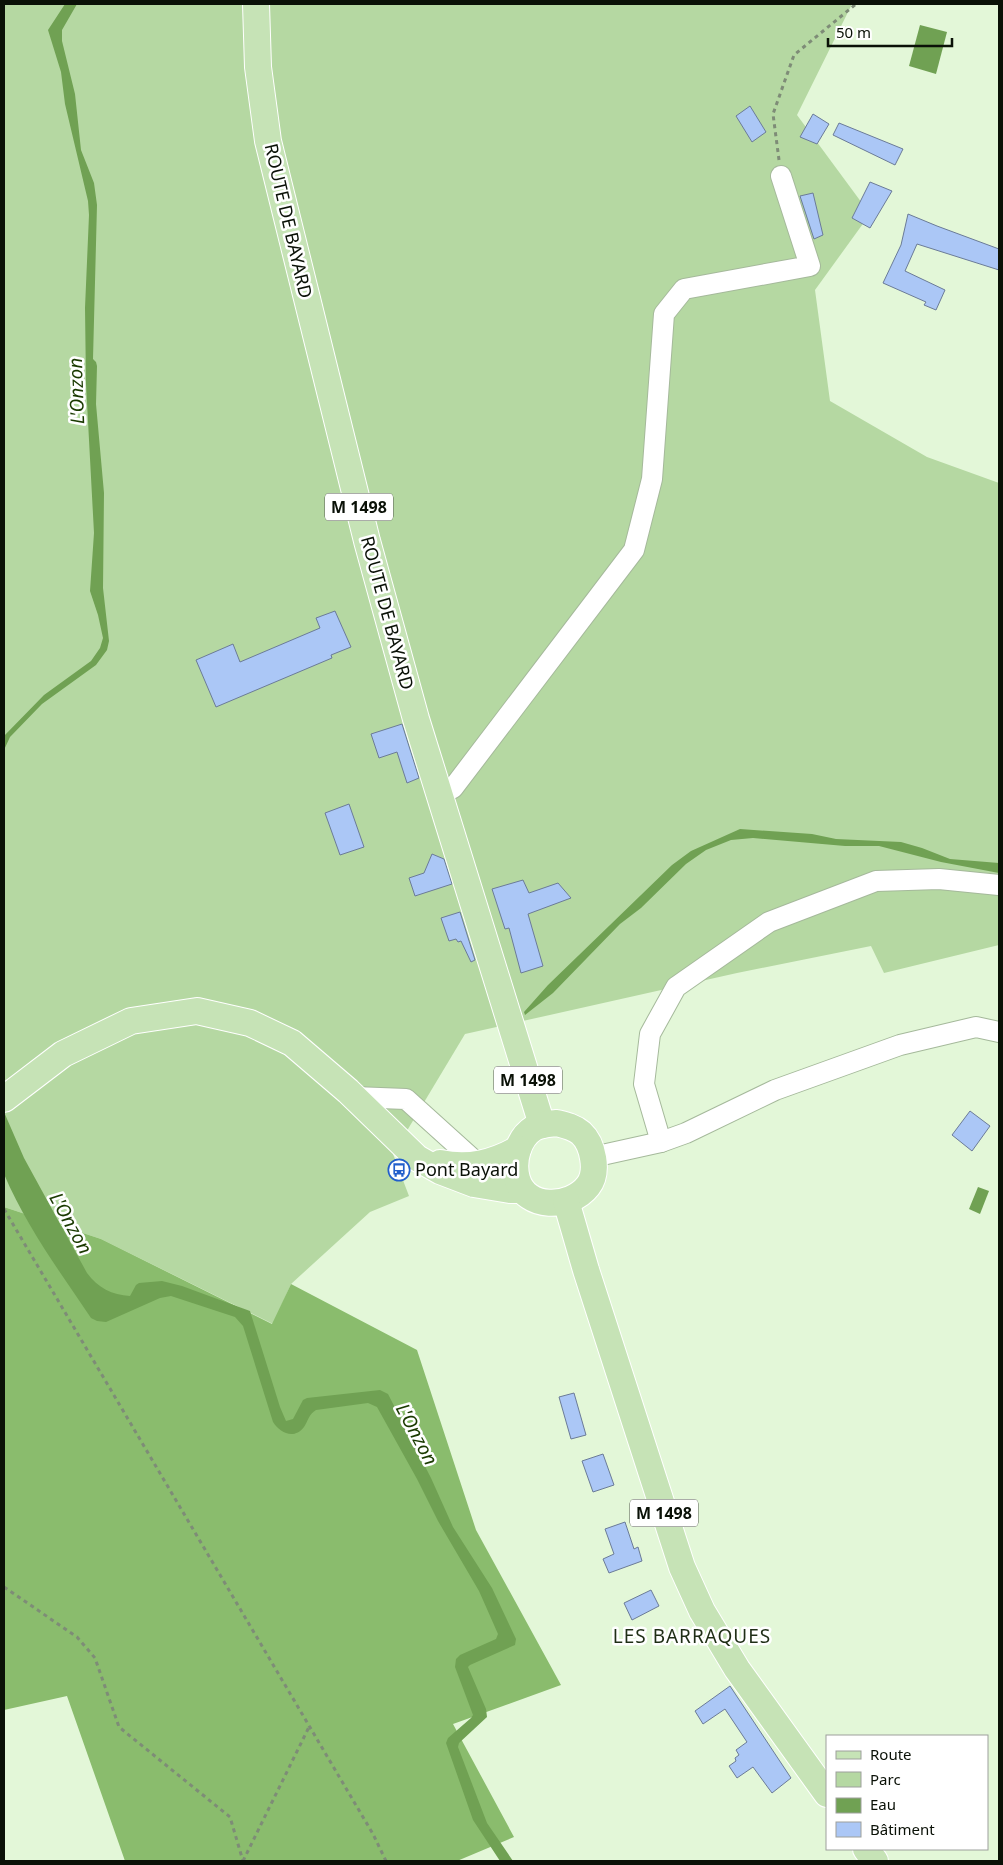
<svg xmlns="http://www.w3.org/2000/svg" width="1003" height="1865" viewBox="0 0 1003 1865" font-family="'Noto Sans',sans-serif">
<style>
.green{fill:#b5d8a2}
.forest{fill:#8abc6d}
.water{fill:#70a153}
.building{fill:#abc7f6;stroke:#6b7b97}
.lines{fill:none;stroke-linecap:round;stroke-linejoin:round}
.minor-casing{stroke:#a5b99b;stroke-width:22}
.major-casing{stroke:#fff;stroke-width:28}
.path{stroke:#7e8c77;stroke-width:3;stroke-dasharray:4 4;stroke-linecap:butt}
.minor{stroke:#fff;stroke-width:20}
.major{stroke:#c6e3b6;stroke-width:26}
.labels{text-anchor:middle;stroke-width:5;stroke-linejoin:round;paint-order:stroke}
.shield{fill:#fff;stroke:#545851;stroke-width:1}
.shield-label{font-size:16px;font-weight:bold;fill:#0a1107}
.street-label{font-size:18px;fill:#0a1107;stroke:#fff}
.poi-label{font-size:18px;fill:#0a1107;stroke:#fff;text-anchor:start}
.water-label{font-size:19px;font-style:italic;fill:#1a3a00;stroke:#fff}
.neighbourhood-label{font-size:19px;letter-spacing:1px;fill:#1f2e16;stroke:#fff}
</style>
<rect width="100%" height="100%" fill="#e3f7d8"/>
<polygon class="green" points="4,4 852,4 797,115 870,214 815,290 830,401 927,457 999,483 999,945 884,973 871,946 737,973 465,1034 393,1154 409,1196 370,1212 291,1284 273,1324 101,1239 4,1207"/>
<polygon class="forest" points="4,1207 101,1239 272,1324 291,1284 417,1350 476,1530 561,1685 453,1724 514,1837 457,1861 125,1861 67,1696 4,1710"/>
<g class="water">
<polygon points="65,4 77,4 62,30 62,41 75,94 81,150 94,183 97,205 93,359 96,362 97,366 96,404 104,493 103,588 109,641 107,650 96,665 42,704 10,737 4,750 4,736 44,695 91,661 100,648 103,638 98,615 90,591 94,533 86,384 85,308 89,215 88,201 65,104 61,72 48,30"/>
<polygon points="920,25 947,32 936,74 909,66"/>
<polygon points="740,829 812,834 836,839 901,842 922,848 950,859 999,863 999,873 941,862 879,846 845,846 753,838 731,840 706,850 686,864 641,908 620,924 553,993 525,1015 524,1012 548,985 672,865 691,851"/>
<path d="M4,1112L24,1158L87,1273C98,1288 112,1295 130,1296L136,1285L139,1283L162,1281L182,1286L250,1311L280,1407L286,1421L293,1419L303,1400L307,1398L380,1390L388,1394L431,1478L453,1527L492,1588L516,1639L515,1645L470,1665L468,1667L486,1709L487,1717L459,1743L458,1747L487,1823L513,1861H500L473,1820L446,1743L448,1738L471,1718L473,1715L455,1667L456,1659L460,1655L496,1639L498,1634L479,1591L438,1521L417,1479L377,1407L368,1403L316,1410C309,1414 308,1421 304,1427C294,1440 280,1433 273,1422L243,1326L235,1317L171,1296L160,1298L106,1322L97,1321L91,1318C60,1272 26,1226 4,1174Z"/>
<polygon points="978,1187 989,1191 980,1214 969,1209"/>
</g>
<g class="building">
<polygon points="750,106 766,132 752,142 736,116"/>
<polygon points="813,114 829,124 817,144 800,137"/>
<polygon points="839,123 903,149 895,165 833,135"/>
<polygon points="870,182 892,191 870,228 852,218"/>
<polygon points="813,193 823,235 814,239 800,196"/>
<polygon points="908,214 937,226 999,249 999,270 917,244 905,271 945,290 936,310 924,305 926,302 883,283 901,245"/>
<polygon points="335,611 351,647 331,655 332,658 216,707 196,660 233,644 240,662 320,628 316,618"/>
<polygon points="402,724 419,778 407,783 397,752 379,758 371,734"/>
<polygon points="349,804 364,847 340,855 325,813"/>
<polygon points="432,854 444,859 452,884 415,896 409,878 424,873"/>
<polygon points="523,880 529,893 558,883 571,898 528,914 543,966 521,973 509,928 505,929 492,889"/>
<polygon points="460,912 475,960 471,962 461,941 458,942 456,939 449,941 441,918"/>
<polygon points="970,1111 990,1126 972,1151 952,1135"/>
<polygon points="574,1393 586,1435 571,1439 559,1397"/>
<polygon points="603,1454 614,1485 593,1492 582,1461"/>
<polygon points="625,1522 634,1549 638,1547 642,1561 609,1573 603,1559 614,1554 605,1529"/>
<polygon points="651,1590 659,1606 632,1620 624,1603"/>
<polygon points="730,1686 791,1778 772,1793 753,1767 737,1778 729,1766 736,1761 735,1758 739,1755 736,1750 747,1742 725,1709 703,1724 695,1711"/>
</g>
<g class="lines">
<g class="minor-casing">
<g id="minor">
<polyline points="440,795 453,788 634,550 652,479 664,314 684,289 810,266 781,176"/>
<polyline points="354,1097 406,1099 478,1164"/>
<polyline points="661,1142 644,1084 650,1034 676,987 769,922 876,881 939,879 999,885"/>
<polyline points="593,1157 661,1142 686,1133 775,1090 900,1045 976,1027 999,1032"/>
</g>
</g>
<g class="major-casing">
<g id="major">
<polyline points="256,4 258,67 268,141 367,541 416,719 542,1125"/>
<polyline points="4,1099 63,1054 131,1021 197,1011 250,1023 292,1043 348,1091 417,1158 440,1171 474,1184 510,1190 522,1190"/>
<path d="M557,1123C565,1125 574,1127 581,1133C593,1144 599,1172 588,1186C570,1209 526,1210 517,1179C512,1161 518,1138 534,1128C541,1124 549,1124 557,1123Z"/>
<path d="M440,1163C469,1169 493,1163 518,1149"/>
<polyline points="566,1201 586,1270 682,1567 702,1611 737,1669 827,1794"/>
<polyline points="866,1849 875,1861"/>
</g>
</g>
<g class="path">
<polyline points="779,160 773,114 794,55 856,4"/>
<polyline points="4,1209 373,1834 386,1861"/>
<polyline points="4,1587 77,1637 95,1658 119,1727 230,1817 243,1861"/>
<polyline points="243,1861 309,1727"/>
</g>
<use href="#minor" class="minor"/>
<use href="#major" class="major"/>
</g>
<defs>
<g id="bus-ring" transform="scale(1.125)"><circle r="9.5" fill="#fff" stroke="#225fcb" stroke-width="1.5"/><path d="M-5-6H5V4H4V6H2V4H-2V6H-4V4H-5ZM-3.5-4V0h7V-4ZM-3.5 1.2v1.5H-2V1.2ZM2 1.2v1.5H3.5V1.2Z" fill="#225fcb"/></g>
</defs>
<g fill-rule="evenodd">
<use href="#bus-ring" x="399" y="1170"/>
</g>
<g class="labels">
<g class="shield">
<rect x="325" y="493.5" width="68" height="27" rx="4"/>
<rect x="494" y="1066.5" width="68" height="27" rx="4"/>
<rect x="630" y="1499.5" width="68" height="27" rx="4"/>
</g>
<g class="shield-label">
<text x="359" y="513">M 1498</text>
<text x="528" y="1086">M 1498</text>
<text x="664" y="1519">M 1498</text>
</g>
<g class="street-label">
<text transform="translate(288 221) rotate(77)" y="6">ROUTE DE BAYARD</text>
<text transform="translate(387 613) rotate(75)" y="6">ROUTE DE BAYARD</text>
</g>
<g class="poi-label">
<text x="415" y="1176">Pont Bayard</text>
</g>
<g class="water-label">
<text transform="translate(76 391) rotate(-92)" y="7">L'Onzon</text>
<text transform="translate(71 1223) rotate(61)" y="7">L'Onzon</text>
<text transform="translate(417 1434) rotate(62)" y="7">L'Onzon</text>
</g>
<g class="neighbourhood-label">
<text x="692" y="1643">LES BARRAQUES</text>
</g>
</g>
<rect width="1003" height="1865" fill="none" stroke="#0a1107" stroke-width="10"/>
<rect x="826" y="1735" width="162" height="115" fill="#ffffff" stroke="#9da09c"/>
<rect x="836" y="1751" width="25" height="8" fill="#c6e3b6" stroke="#9da09c"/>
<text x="870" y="1760" font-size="15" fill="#0a1107">Route</text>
<rect x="836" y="1772" width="25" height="15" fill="#b5d8a2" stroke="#9da09c"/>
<text x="870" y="1785" font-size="15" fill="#0a1107">Parc</text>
<rect x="836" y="1798" width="25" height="15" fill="#70a153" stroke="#9da09c"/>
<text x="870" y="1810" font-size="15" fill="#0a1107">Eau</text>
<rect x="836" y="1822" width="25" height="15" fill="#abc7f6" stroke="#9da09c"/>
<text x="870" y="1835" font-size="15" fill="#0a1107">Bâtiment</text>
<path d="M828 38v8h124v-8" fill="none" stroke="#0a1107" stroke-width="2.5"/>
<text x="836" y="38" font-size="15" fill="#0a1107" stroke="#ffffff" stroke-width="4" paint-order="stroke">50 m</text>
</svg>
